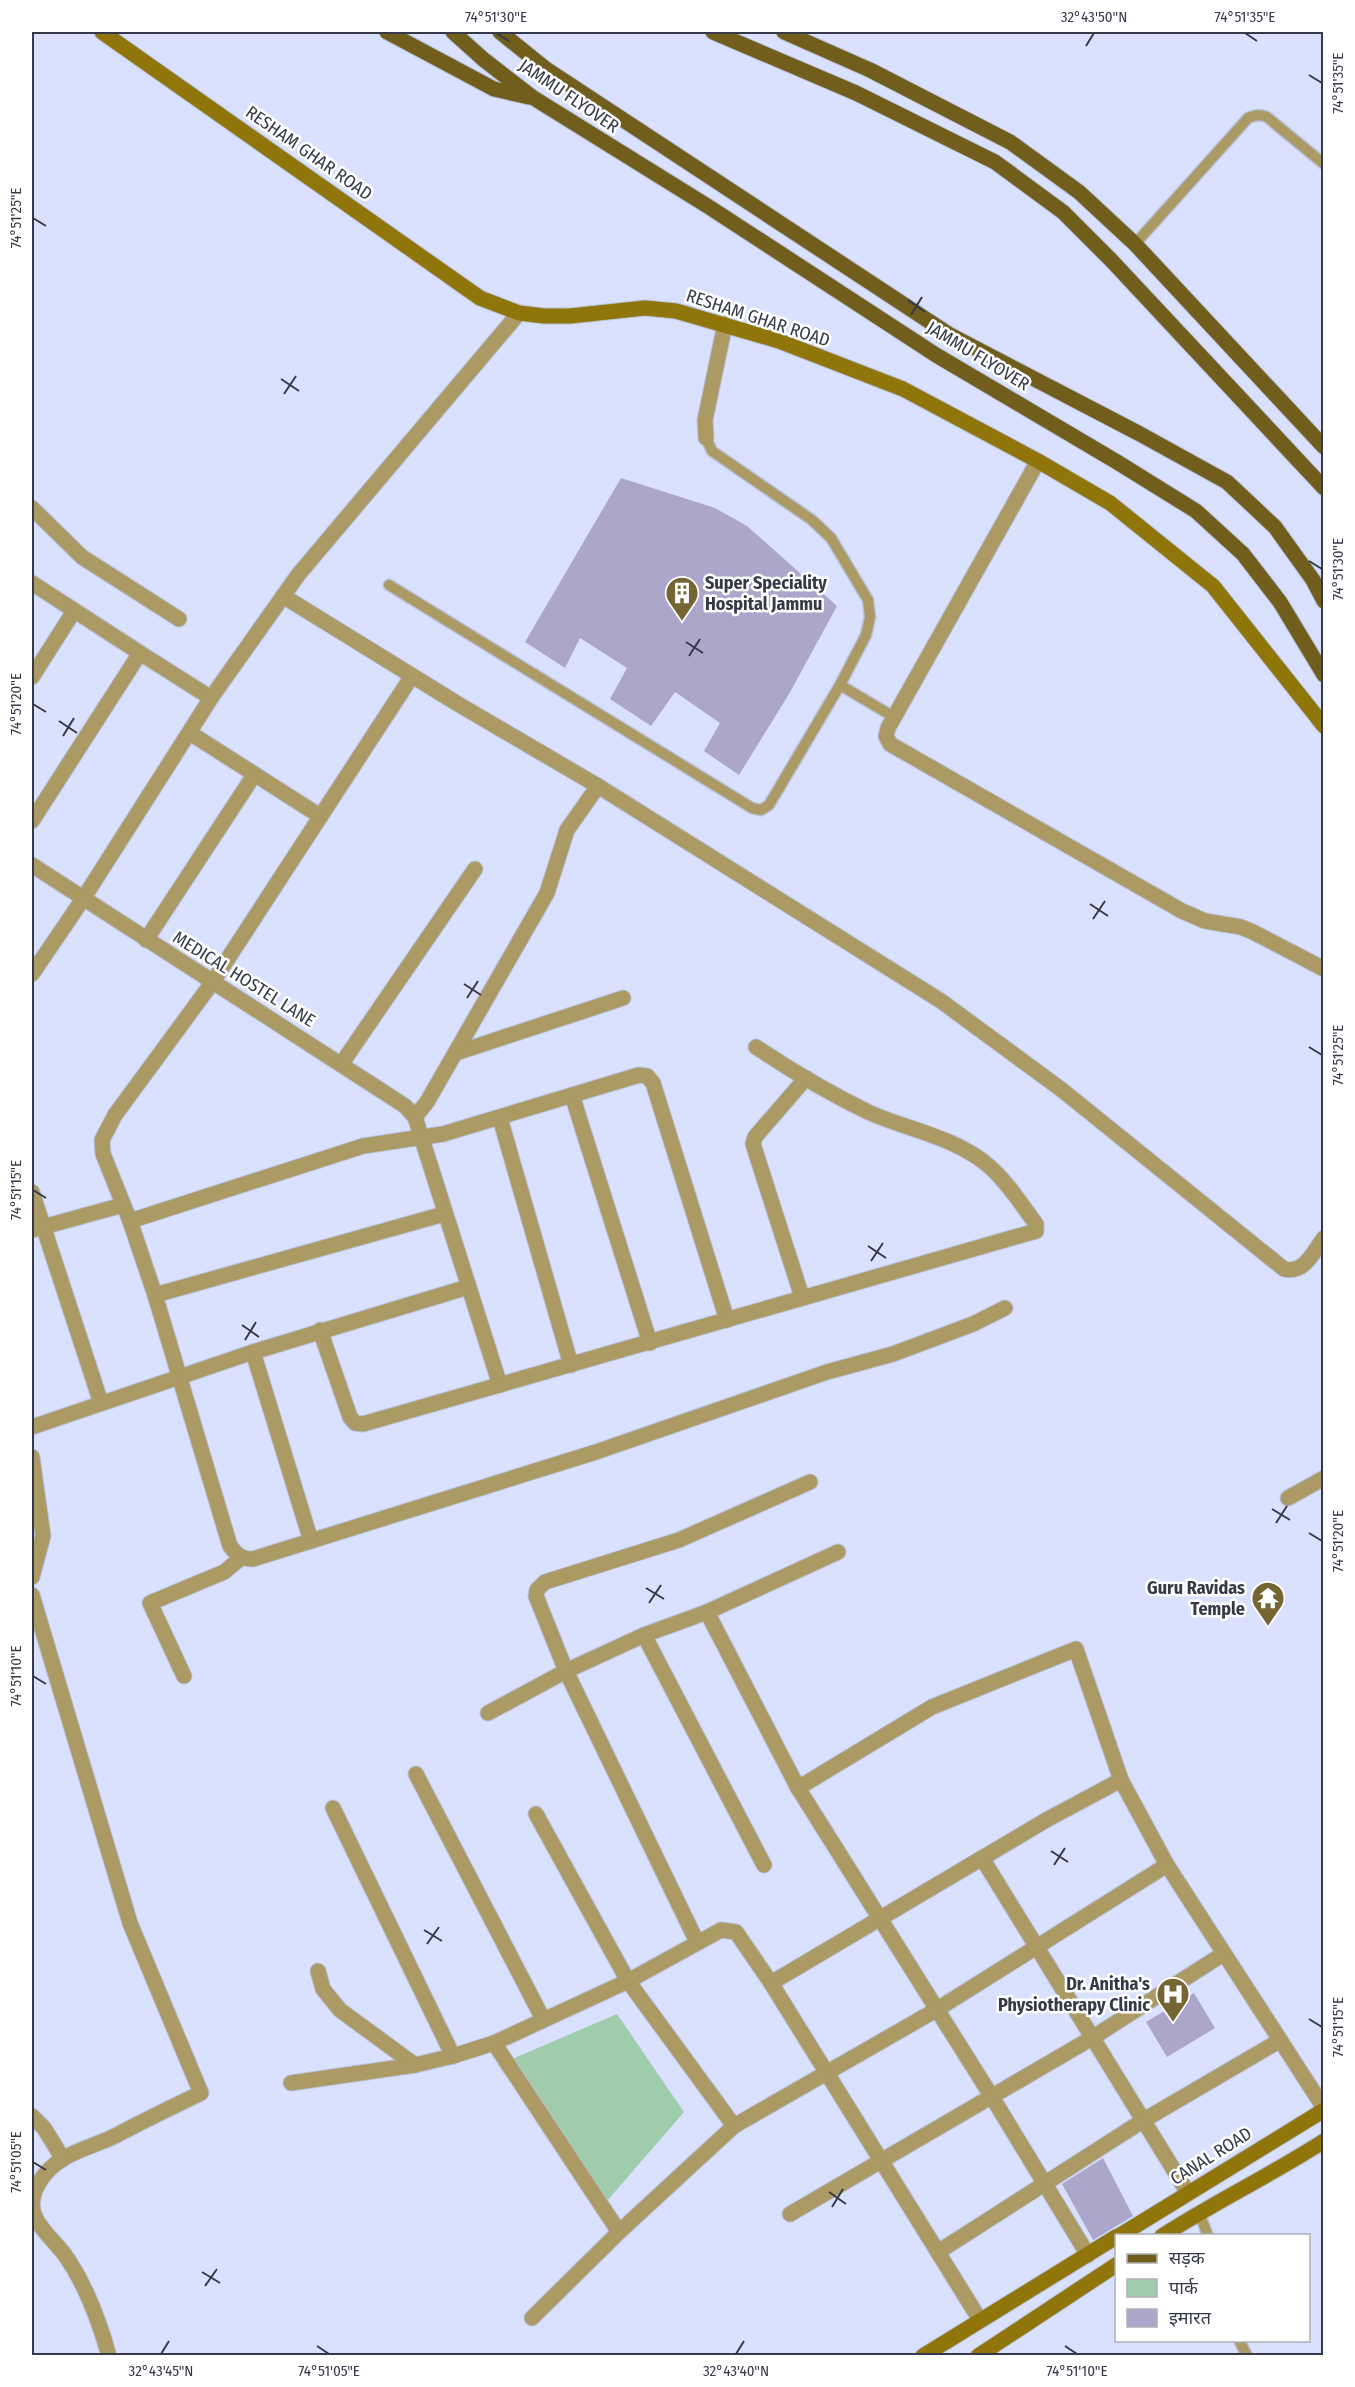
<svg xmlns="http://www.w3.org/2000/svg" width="1355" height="2387" viewBox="0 0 1355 2387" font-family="'Fira Sans Condensed','Noto Sans Devanagari',sans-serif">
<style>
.green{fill:#9fcdab}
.building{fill:#aca6ca}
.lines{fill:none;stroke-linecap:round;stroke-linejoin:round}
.lane-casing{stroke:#b8c0da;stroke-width:13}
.street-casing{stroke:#b8c0da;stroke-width:17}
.secondary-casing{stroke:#b8c0da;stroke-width:17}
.primary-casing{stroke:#b8c0da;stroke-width:17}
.lane{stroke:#ab9a63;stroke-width:10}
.street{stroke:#ab9a63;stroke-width:15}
.secondary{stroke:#90760a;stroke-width:15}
.primary{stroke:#715e1d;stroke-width:15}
.ticks{fill:none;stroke:#363a48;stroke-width:2}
.labels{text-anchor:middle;stroke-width:5;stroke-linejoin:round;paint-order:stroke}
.street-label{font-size:18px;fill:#363a48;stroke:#fff}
.poi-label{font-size:18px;font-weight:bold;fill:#363a48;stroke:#fff;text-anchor:end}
.neatline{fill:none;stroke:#363a48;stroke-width:2}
.ticks-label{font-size:15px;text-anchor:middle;fill:#363a48}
</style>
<rect width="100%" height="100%" fill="#d9e1ff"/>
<polygon class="green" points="617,2014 684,2112 600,2209 498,2065"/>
<g class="building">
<polygon points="621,478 715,508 747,526 837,606 789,694 739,775 704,751 720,723 675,692 651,726 610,699 627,668 580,638 565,668 525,642"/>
<polygon points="1194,1993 1215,2028 1167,2057 1146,2022"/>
<polygon points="1103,2158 1133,2216 1093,2240 1062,2184"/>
</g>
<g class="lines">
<g class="lane-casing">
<g id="lane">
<path d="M1135,244L1248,118C1256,115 1259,114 1267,117L1324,164"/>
<polyline points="706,438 712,451 812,520 831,538 868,600 870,617 866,635 840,685 894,717"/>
<polyline points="389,585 752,808 761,810 769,805 840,685"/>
<polyline points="1199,2212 1208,2236"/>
<polyline points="1239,2340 1247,2356"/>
</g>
</g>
<g class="street-casing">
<g id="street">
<polyline points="706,438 705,420 725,324"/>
<polyline points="1038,461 888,728 886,736 890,744 1182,911 1205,921 1241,927 1253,932 1324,969"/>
<polyline points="32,508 82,557 179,619"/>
<polyline points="32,583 140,653 32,821"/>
<path d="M283,596L458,704L598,786L941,1001L1062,1090L1284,1269C1305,1274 1313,1252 1324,1238"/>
<polyline points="140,653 211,698"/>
<path d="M412,676L212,983L115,1115L102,1140L103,1154L130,1221L155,1295L230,1546C237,1555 241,1559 253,1559L596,1452L827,1372L893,1354L973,1324L1005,1308"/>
<polyline points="32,677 74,611"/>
<polyline points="190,733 320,816"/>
<polyline points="32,865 405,1106 415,1117 500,1385"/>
<polyline points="146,940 254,775"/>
<polyline points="32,974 83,899 211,698 298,575 519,313"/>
<polyline points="456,1053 623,998"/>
<polyline points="342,1063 475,869"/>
<polyline points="572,1095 650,1343"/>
<polyline points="415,1117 427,1102 547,893 567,830 598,786"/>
<polyline points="500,1118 571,1365"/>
<polyline points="32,1192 101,1403"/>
<polyline points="130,1221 363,1146 443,1134 639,1075 647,1076 653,1083 727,1320"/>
<polyline points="32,1230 123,1205"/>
<polyline points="155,1295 444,1214"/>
<polyline points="802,1297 753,1144 755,1137 806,1078"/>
<path d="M320,1330L350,1417L355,1423L363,1424L1036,1231V1224C1021,1204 1008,1183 990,1167C956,1137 908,1130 868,1112C829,1093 792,1071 756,1047"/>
<polyline points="253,1352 311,1541"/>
<polyline points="32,1427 253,1352 468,1287"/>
<polyline points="32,1457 43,1536 32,1577"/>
<polyline points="1288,1498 1324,1478"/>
<path d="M32,1595L130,1923L201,2093C172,2107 143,2121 115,2136C98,2144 80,2149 64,2158C44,2170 24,2196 36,2219C43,2232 56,2243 65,2255C86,2285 99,2320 109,2356"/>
<polyline points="707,1612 798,1788 992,2097 1088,2255"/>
<polyline points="644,1635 764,1865"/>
<polyline points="184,1676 150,1603 224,1572 241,1558"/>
<polyline points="488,1713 566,1671 644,1635 707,1612 838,1552"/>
<polyline points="416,1774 543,2019"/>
<polyline points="798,1788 932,1707 1076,1649 1121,1780 1167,1865 1324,2108"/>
<polyline points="333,1808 453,2056"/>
<polyline points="536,1814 628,1981 734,2126"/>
<polyline points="982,1858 1188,2193"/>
<polyline points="697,1942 566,1671 536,1596 537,1590 545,1582 679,1540 810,1482"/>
<polyline points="318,1971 323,1989 340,2010 415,2065"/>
<polyline points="771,1983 1048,1819 1121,1780"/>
<polyline points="494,2043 619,2232"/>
<polyline points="291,2083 415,2065 453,2056 494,2043 628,1981 721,1930 736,1932 771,1983 980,2320"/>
<polyline points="32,2116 44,2128 63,2159"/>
<polyline points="790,2214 1092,2038 1223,1954"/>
<polyline points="938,2252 1144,2120 1279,2041"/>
<polyline points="532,2318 619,2232 734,2126 936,2010 1167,1865"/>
</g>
</g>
<g class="secondary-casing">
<g id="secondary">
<polyline points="102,32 480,298 519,313 544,316 570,316 645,308 676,311 779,341 903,389 1038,461 1110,503 1213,586 1324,726"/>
<polyline points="1119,2236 1324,2110"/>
<path d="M1162,2236C1215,2202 1271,2175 1324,2141"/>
<polyline points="923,2356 1116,2237"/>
<polyline points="978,2356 1116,2265"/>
</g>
</g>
<g class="primary-casing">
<g id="primary">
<polyline points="387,32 494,89 529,97"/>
<polyline points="453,32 483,59 532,97 709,207 936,355 1117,462 1196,511 1243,554 1280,602 1324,675"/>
<polyline points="500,32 546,69 950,335 1140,434 1227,482 1275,527 1313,580 1324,601"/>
<polyline points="713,32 856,93 995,162 1063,212 1111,260 1324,488"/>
<polyline points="784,32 870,70 1010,142 1079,192 1135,244 1324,447"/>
</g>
</g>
<use href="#lane" class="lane"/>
<use href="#street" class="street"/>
<use href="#secondary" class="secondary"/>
<use href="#primary" class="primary"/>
</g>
<path class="ticks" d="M496,33L509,41M1245,33L1257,41M1086,46L1094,33M1309,75L1322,83M33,218L46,226M908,300L925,312M911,315L922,297M281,379L299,391M284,394L296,376M1309,561L1322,569M686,642L703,653M689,656L700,639M33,704L46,712M59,721L77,733M63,736L74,718M1090,904L1108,916M1093,919L1105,901M464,984L481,995M467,998L478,981M1309,1047L1322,1055M33,1190L46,1198M868,1246L886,1258M871,1261L883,1243M242,1325L259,1337M245,1340L256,1322M1272,1509L1290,1520M1276,1523L1287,1506M1309,1533L1322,1541M646,1588L664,1599M649,1603L661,1585M33,1676L46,1684M1051,1851L1068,1862M1054,1865L1065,1848M424,1930L442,1941M427,1944L439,1927M1309,2019L1322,2027M33,2162L46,2170M829,2192L846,2204M832,2207L843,2189M202,2272L220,2283M205,2286L217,2269M317,2346L329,2354M1065,2346L1077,2354M161,2354L169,2341M736,2354L744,2341"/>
<defs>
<g id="building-pin" transform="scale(1.725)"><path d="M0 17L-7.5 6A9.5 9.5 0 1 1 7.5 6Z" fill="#756533" stroke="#fff"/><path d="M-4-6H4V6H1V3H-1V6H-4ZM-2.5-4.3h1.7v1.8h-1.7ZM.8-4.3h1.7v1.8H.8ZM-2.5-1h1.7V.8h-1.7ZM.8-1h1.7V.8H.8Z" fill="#fff"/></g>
<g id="temple-pin" transform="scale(1.725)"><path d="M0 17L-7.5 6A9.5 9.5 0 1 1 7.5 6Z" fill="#756533" stroke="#fff"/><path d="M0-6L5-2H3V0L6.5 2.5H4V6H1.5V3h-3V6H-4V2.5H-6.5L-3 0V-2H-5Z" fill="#fff"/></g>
<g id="hospital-pin" transform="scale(1.725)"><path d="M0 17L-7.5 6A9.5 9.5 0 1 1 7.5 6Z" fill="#756533" stroke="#fff"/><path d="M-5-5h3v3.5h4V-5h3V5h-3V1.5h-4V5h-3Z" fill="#fff"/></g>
</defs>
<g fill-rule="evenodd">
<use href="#building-pin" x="682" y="593"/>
<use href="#temple-pin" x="1268" y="1598"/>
<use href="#hospital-pin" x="1173" y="1994"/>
</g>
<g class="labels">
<g class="street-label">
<text transform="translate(569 96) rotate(34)" y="6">JAMMU FLYOVER</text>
<text transform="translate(309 153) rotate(35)" y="6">RESHAM GHAR ROAD</text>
<text transform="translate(758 318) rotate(18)" y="6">RESHAM GHAR ROAD</text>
<text transform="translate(978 356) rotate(31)" y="6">JAMMU FLYOVER</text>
<text transform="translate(244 979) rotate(32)" y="6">MEDICAL HOSTEL LANE</text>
<text transform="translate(1211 2156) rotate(-32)" y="6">CANAL ROAD</text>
</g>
<g class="poi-label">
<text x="705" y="589" text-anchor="start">Super Speciality<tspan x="705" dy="21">Hospital Jammu</tspan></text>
<text x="1245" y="1594">Guru Ravidas<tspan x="1245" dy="21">Temple</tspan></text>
<text x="1150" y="1990">Dr. Anitha's<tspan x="1150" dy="21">Physiotherapy Clinic</tspan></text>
</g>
</g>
<rect width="1355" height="2387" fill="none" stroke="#ffffff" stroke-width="66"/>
<rect x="1115" y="2234" width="195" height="108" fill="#ffffff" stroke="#afb0b6" stroke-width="1.5"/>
<rect x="1127" y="2254" width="30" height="9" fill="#715e1d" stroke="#afb0b6" stroke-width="1.5"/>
<text x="1169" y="2264" font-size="18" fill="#363a48">सड़क</text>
<rect x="1127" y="2279" width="30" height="18" fill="#9fcdab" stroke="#afb0b6" stroke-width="1.5"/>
<text x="1169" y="2294" font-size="18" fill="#363a48">पार्क</text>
<rect x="1127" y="2309" width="30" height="18" fill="#aca6ca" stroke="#afb0b6" stroke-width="1.5"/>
<text x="1169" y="2324" font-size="18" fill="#363a48">इमारत</text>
<rect x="33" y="33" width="1289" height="2321" class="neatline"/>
<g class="ticks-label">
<text x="496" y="22">74°51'30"E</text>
<text x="1094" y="22">32°43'50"N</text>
<text x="1245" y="22">74°51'35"E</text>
<text transform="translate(1338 83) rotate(-90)" y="5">74°51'35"E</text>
<text transform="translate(16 218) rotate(-90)" y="5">74°51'25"E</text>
<text transform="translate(1338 569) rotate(-90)" y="5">74°51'30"E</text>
<text transform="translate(16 704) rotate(-90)" y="5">74°51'20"E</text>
<text transform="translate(1338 1055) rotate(-90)" y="5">74°51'25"E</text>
<text transform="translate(16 1190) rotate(-90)" y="5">74°51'15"E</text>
<text transform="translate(1338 1541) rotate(-90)" y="5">74°51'20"E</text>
<text transform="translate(16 1676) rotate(-90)" y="5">74°51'10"E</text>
<text transform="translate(1338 2027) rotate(-90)" y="5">74°51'15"E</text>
<text transform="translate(16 2162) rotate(-90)" y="5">74°51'05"E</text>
<text x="161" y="2376">32°43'45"N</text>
<text x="329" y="2376">74°51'05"E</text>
<text x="736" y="2376">32°43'40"N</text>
<text x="1077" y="2376">74°51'10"E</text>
</g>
</svg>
